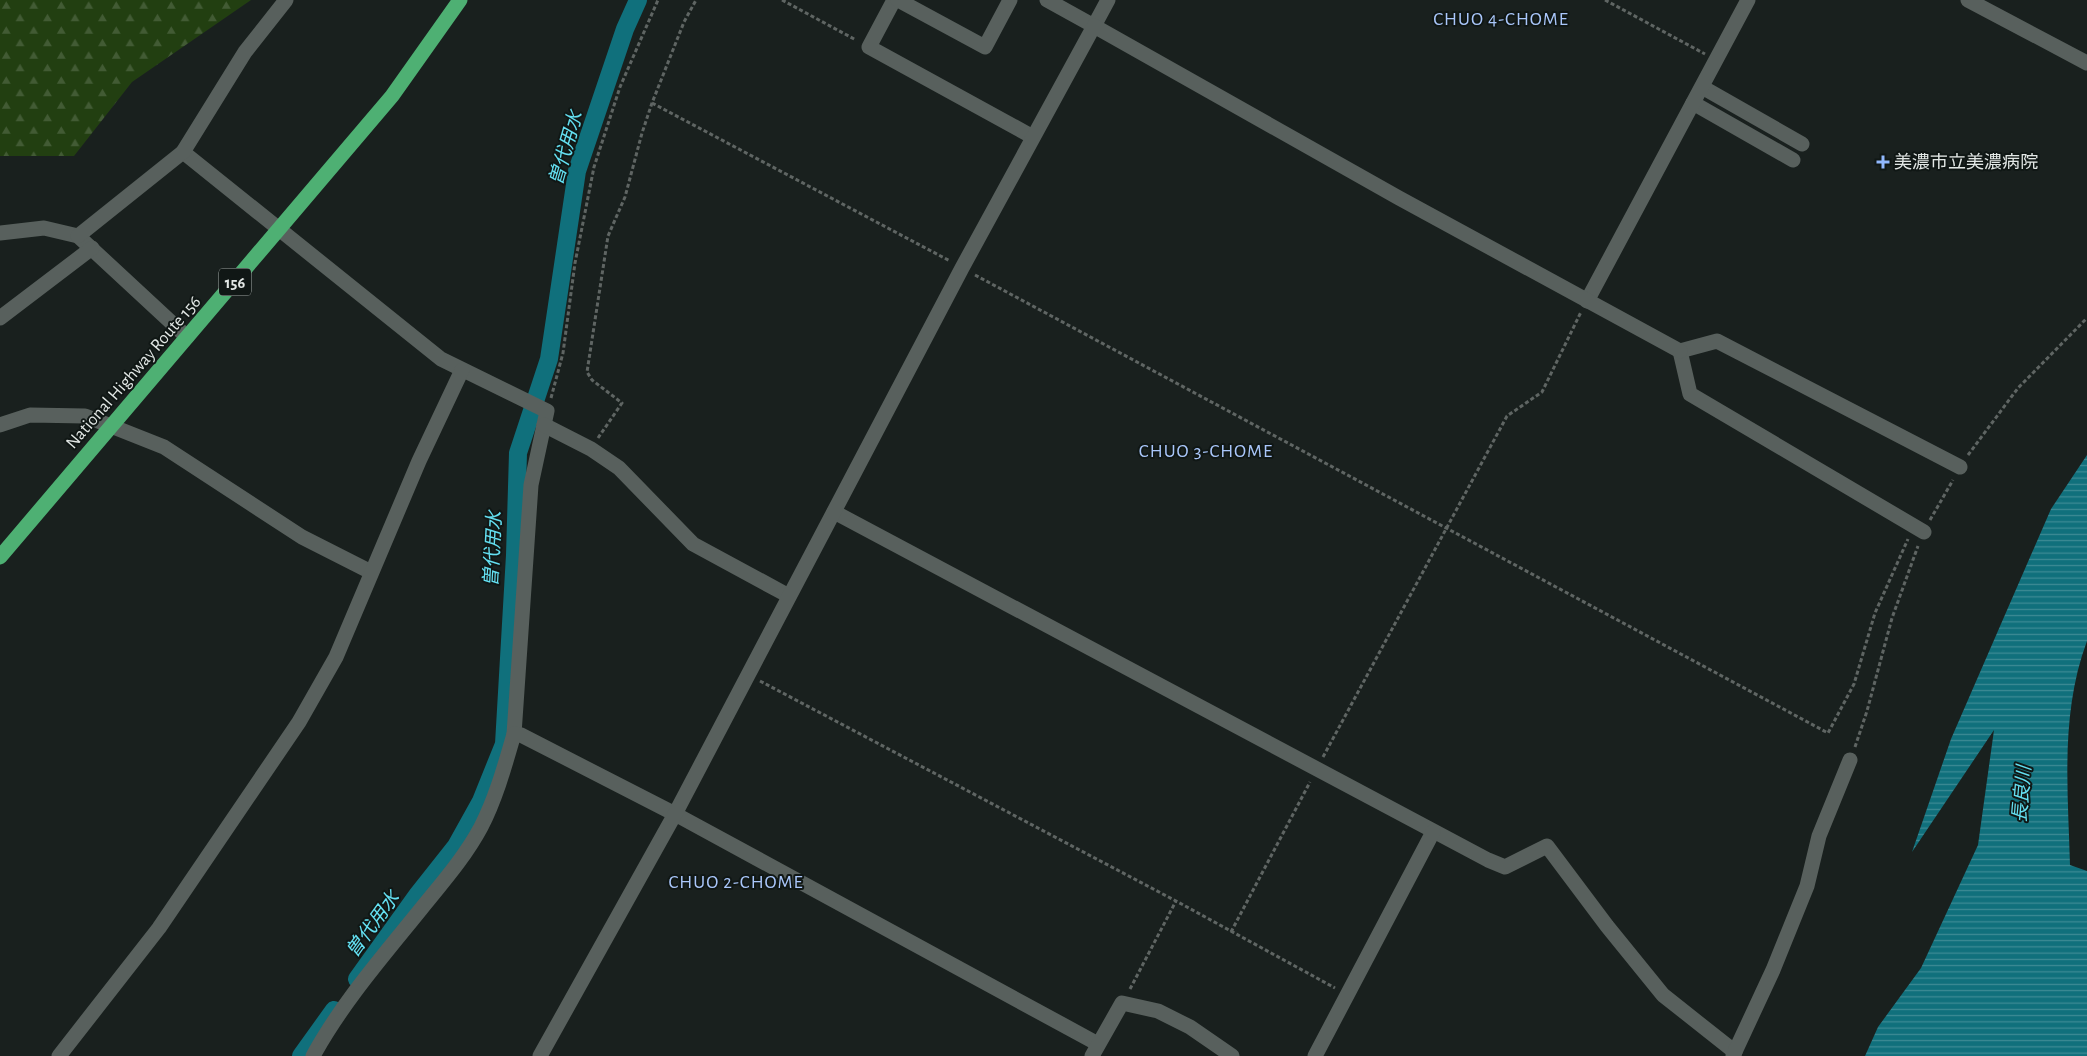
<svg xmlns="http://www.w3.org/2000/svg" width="2087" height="1056" viewBox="0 0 2087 1056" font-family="'Alegreya Sans','Noto Sans JP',sans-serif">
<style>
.forest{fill:url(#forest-firs)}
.water{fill:url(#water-rules)}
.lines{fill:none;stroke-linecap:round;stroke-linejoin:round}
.canal{stroke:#10707c;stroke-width:18}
.path{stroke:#5f6563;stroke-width:3;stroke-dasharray:4 2.5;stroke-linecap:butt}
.minor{stroke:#58605d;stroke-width:15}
.highway{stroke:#4eb073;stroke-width:15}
.poi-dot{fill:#91b8fd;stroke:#101715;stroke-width:2}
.labels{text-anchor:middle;stroke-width:4;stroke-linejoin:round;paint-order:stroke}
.shield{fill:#101715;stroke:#a3a9a7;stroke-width:1}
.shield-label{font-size:16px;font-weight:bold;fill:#e2e7e5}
.poi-label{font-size:18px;fill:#e2e7e5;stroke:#101715;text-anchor:start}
.street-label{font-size:18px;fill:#e2e7e5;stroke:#101715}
.neighbourhood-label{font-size:19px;letter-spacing:1px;fill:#aac7fb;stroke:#101715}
.water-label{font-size:19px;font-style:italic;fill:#64e0f2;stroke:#101715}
</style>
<defs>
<pattern id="forest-firs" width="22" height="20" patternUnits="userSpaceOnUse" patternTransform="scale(1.25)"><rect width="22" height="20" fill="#223f11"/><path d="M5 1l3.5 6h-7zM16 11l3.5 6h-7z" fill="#425b34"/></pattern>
<pattern id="water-rules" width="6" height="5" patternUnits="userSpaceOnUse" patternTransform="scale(1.25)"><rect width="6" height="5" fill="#10707c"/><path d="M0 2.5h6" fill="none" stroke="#3e8b95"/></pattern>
</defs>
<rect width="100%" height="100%" fill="#19201e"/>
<polygon class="forest" points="0,0 251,0 132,82 74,156 0,156"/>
<path class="water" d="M2087,455V641C2060,713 2068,791 2070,865L2087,871V1056H1865L1878,1027L1921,968L1978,845L1994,730L1912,852L1951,739L2051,509Z"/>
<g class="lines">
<g class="canal">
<polyline points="357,979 418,894 456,846 481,801 504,744 515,555 518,453 549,359 577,171 625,29 638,0"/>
<polyline points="301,1056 334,1010"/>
</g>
<g class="path">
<polyline points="782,0 856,40"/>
<polyline points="1605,0 1705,54"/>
<polyline points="652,103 950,261"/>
<polyline points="975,275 1828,733 1854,684 1875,613 1908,539"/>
<polyline points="551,398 563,353 575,263 594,167 620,87 658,0"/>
<polyline points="598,438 622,403 592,380 587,372 608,236 625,197 642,133 652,103 684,22 696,0"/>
<polyline points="1968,455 2018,388 2087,318"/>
<polyline points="1930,520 1953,480"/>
<polyline points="760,681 1176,901 1335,988"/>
<polyline points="1855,747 1867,711 1892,618 1918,546"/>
<polyline points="1323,757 1507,416 1542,392 1581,312"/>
<polyline points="1231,932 1310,782"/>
<polyline points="1130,989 1176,901"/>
</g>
<g class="minor">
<polyline points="894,0 869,47 1033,137"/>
<polyline points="898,0 985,47 1010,0"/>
<polyline points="1047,0 1094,26 1108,0"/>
<polyline points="1968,0 2087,63"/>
<polyline points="1702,87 1802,144"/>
<polyline points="1693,103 1793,160"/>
<polyline points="183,152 441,359 547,411 531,485 514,734"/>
<polyline points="0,233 44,228 78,236 187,337"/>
<polyline points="78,236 183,152 245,52 286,0"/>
<polyline points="1587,301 1748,0"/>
<polyline points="0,318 92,248"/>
<polyline points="0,425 30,415 85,416 111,426 164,447 302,537 371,572"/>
<polyline points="544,425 591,449 619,468 693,544 789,596"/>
<polyline points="834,512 1488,860 1505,867 1547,846 1607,926 1663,995 1735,1052"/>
<polyline points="1924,532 1690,394 1680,351 1717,341 1960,467"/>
<polyline points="59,1056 159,928 299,722 336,657 419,461 462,370"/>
<path d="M313,1056C342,1003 383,956 421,909C442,883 465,857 481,827C496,798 505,765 514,734L521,735L675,814L1098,1044"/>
<polyline points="540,1056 675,814 962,268 1094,26 1399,198 1680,351"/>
<polyline points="1092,1056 1122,1003 1158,1011 1190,1027 1232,1056"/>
<polyline points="1315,1056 1433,832"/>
<polyline points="1733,1056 1773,970 1807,886 1819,836 1850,760"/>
</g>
<polyline class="highway" points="0,557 392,96 460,0"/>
</g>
<path class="poi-dot" d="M1880.5 154.5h5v5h5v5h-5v5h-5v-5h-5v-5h5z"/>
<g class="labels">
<rect class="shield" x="219" y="268.5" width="32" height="27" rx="4"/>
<g class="shield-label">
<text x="235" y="288">156</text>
</g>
<g class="poi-label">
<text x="1894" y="168">美濃市立美濃病院</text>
</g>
<g class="street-label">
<text transform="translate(133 372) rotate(-49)" y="6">National Highway Route 156</text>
</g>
<g class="neighbourhood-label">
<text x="1501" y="25">CHUO 4-CHOME</text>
<text x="1206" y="457">CHUO 3-CHOME</text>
<text x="736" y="888">CHUO 2-CHOME</text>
</g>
<g class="water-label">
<text transform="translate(565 148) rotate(-74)" y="7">曽代用水</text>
<text transform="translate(492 549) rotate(-87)" y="7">曽代用水</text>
<text transform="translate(2021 794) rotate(-85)" y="7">長良川</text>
<text transform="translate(372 924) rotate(-54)" y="7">曽代用水</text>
</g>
</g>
</svg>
